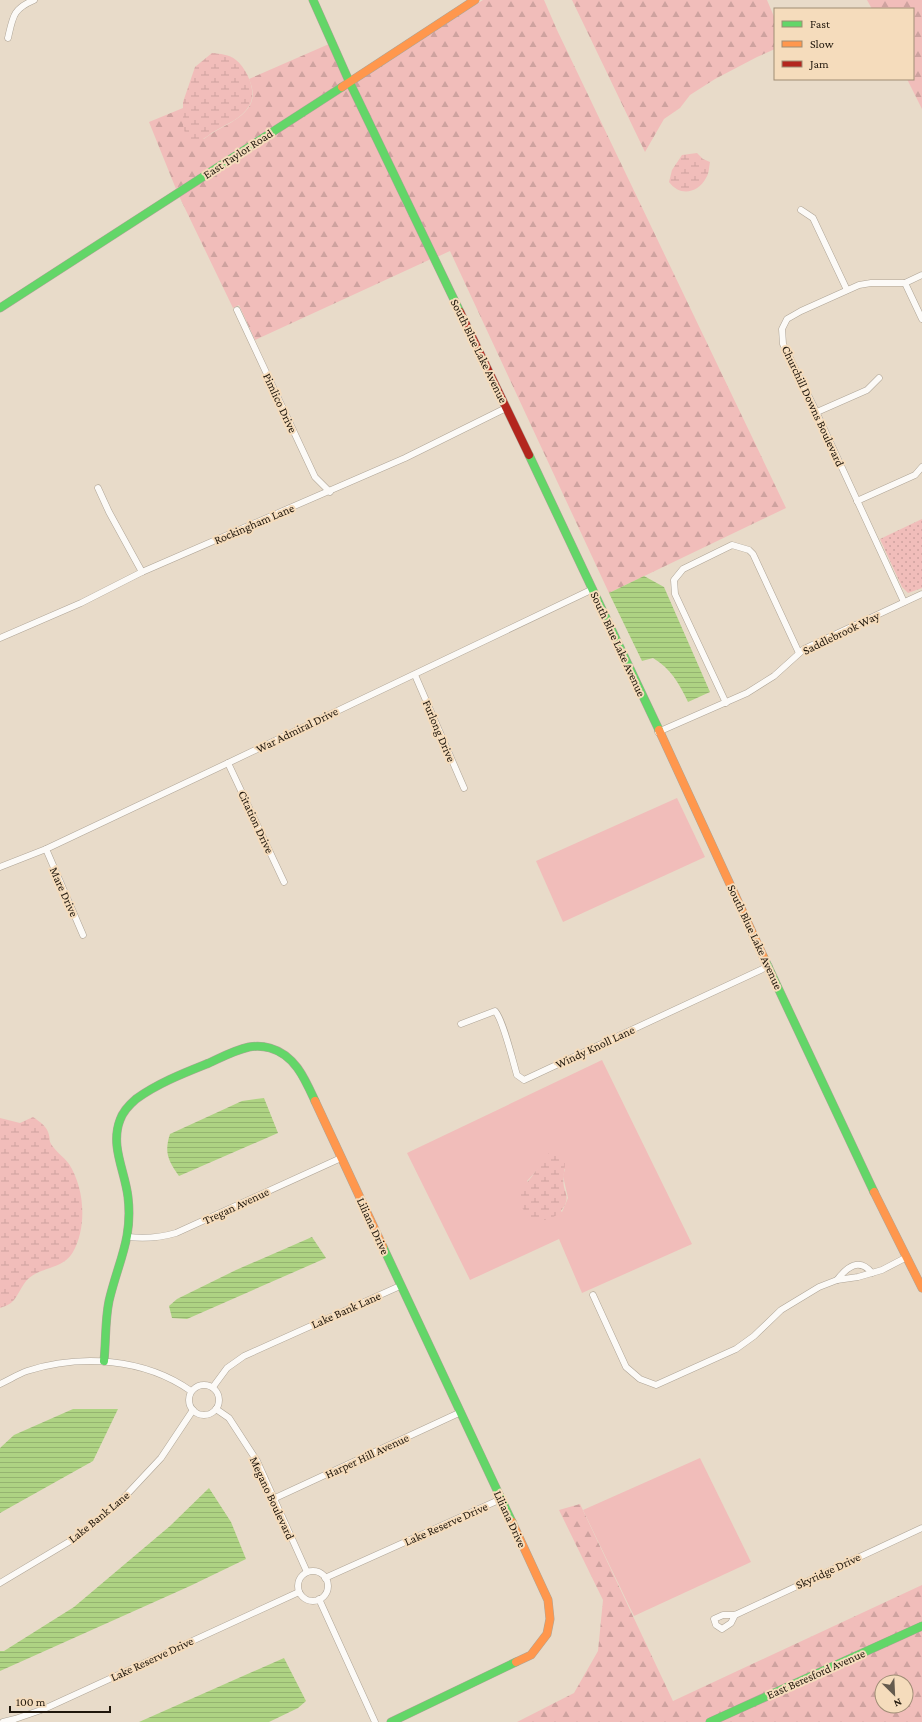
<svg xmlns="http://www.w3.org/2000/svg" width="922" height="1722" viewBox="0 0 922 1722" font-family="'Crimson Pro',serif">
<style>
.grass{fill:#f1bdba;fill-rule:evenodd}
.forest{fill:url(#forest-firs);fill-rule:evenodd}
.wetland{fill:url(#wetland-marsh)}
.park{fill:url(#park-dots)}
.water{fill:url(#water-rules)}
.lines{fill:none;stroke-linecap:round;stroke-linejoin:round}
.street-casing{stroke:#aea496;stroke-width:7}
.fast-casing{stroke:#aea496;stroke-width:9}
.slow-casing{stroke:#aea496;stroke-width:9}
.jam-casing{stroke:#aea496;stroke-width:9}
.street{stroke:#fcfaf7;stroke-width:6}
.fast{stroke:#63d668;stroke-width:8}
.slow{stroke:#ff974d;stroke-width:8}
.jam{stroke:#b3261e;stroke-width:8}
.labels{text-anchor:middle;stroke-width:4;stroke-linejoin:round;paint-order:stroke}
.street-label{font-size:12px;fill:#1f160b;stroke:#f5dcbc}
</style>
<defs>
<pattern id="forest-firs" width="22" height="20" patternUnits="userSpaceOnUse"><rect width="22" height="20" fill="#f1bdba"/><path d="M5 1l3.5 6h-7zM16 11l3.5 6h-7z" fill="#cea29f"/></pattern>
<pattern id="wetland-marsh" width="20" height="14" patternUnits="userSpaceOnUse"><rect width="20" height="14" fill="#f1bdba"/><path d="M1 5h8M5 5V1M11 12h8M15 12V8" fill="none" stroke="#cea29f"/></pattern>
<pattern id="park-dots" width="8" height="8" patternUnits="userSpaceOnUse"><rect width="8" height="8" fill="#f1bdba"/><path d="M2 2h.1M6 6h.1" fill="none" stroke="#cea29f" stroke-width="1.8" stroke-linecap="round"/></pattern>
<pattern id="water-rules" width="6" height="5" patternUnits="userSpaceOnUse"><rect width="6" height="5" fill="#aed383"/><path d="M0 2.5h6" fill="none" stroke="#95b470"/></pattern>
</defs>
<rect width="100%" height="100%" fill="#e8dbc9"/>
<g class="grass">
<polygon points="677,798 705,857 563,922 536,861"/>
<path d="M602,1060L692,1244L582,1293L559,1239L470,1280L407,1153ZM539,1168L565,1169L563,1176L568,1198L562,1212L527,1181Z"/>
<polygon points="700,1458 751,1562 634,1616 583,1510"/>
</g>
<g class="forest">
<polygon points="483,0 544,0 557,30 786,508 609,593 450,251 437,257 354,83"/>
<polygon points="572,0 767,0 775,19 775,49 757,57 715,79 690,95 680,108 664,119 645,152"/>
<polygon points="867,0 922,0 922,109 907,79 913,79 913,9 872,9"/>
<path d="M329,44L345,80L176,189L149,122L183,108V125L204,139C225,122 265,115 249,79Z"/>
<polygon points="348,87 431,259 255,340 239,305 233,308 179,196"/>
<path d="M580,1504L673,1701L922,1585V1722H517L574,1693L598,1651L603,1600L559,1510ZM882,1682H906V1706H882Z"/>
</g>
<g class="wetland">
<path d="M212,53C220,54 229,54 236,60C247,69 258,92 249,106C241,119 228,123 215,131C210,133 207,138 202,139C197,141 192,142 187,142L183,125V102L195,67Z"/>
<path d="M697,153L703,159L710,162C709,167 709,174 706,178C698,193 680,197 669,182L672,170L682,155Z"/>
<path d="M33,1117C40,1122 47,1126 49,1135C50,1138 49,1141 51,1144C56,1152 64,1157 69,1164C85,1189 87,1227 73,1252C63,1269 42,1267 29,1278C21,1285 19,1296 11,1303C8,1305 3,1307 0,1308V1118L20,1123Z"/>
<path d="M551,1152L557,1153L565,1162C565,1170 562,1178 564,1187C565,1192 568,1196 566,1202C560,1220 534,1229 523,1209C520,1204 520,1198 519,1194C524,1185 530,1180 535,1172C542,1165 541,1157 551,1152Z"/>
</g>
<polygon class="park" points="922,519 922,588 908,593 902,587 880,539"/>
<g class="water">
<path d="M644,576L664,587L710,692L688,702C679,683 671,669 653,658L642,661L609,593Z"/>
<path d="M264,1098L278,1133L179,1176C168,1161 164,1152 170,1134L242,1101Z"/>
<polygon points="312,1237 326,1258 187,1319 172,1318 169,1306 177,1299 236,1270"/>
<polygon points="73,1409 118,1409 93,1461 0,1513 0,1448 14,1435"/>
<polygon points="209,1488 231,1522 246,1559 190,1586 0,1671 0,1651 4,1651 74,1607 170,1526"/>
<polygon points="284,1658 306,1701 298,1708 269,1722 139,1722"/>
</g>
<g class="lines">
<g class="street-casing">
<g id="street">
<path d="M8,38C13,16 13,9 34,0"/>
<polyline points="801,210 813,218 847,290"/>
<polyline points="905,283 922,319"/>
<polyline points="237,310 315,477 330,492"/>
<polyline points="817,412 867,390 879,378"/>
<polyline points="98,488 109,512 142,572"/>
<polyline points="857,501 915,475 922,467"/>
<polyline points="904,602 813,405 783,344 782,329 787,319 801,311 859,285 871,283 905,283 922,275"/>
<polyline points="0,638 81,603 142,572 405,458 506,408"/>
<polyline points="415,675 464,788"/>
<polyline points="726,703 675,594 674,580 683,569 732,545 749,550 753,554 799,653"/>
<polyline points="658,732 747,693 774,676 804,649 922,594"/>
<polyline points="228,763 284,882"/>
<polyline points="46,849 83,935"/>
<polyline points="0,867 46,849 228,763 593,589"/>
<path d="M461,1024L495,1011C503,1019 513,1062 517,1075L524,1080L769,966"/>
<path d="M128,1237C146,1239 159,1238 176,1233L341,1158"/>
<path d="M837,1280C847,1267 859,1257 872,1273"/>
<polyline points="593,1295 626,1367 640,1379 656,1385 736,1349 754,1336 781,1310 819,1287 837,1280 858,1277 882,1270 907,1257"/>
<path d="M0,1384C9,1380 18,1374 27,1371C81,1354 144,1358 191,1391"/>
<circle cx="204" cy="1400" r="15"/>
<polyline points="213,1387 227,1368 244,1356 400,1286"/>
<polyline points="216,1409 229,1418 257,1461 307,1572"/>
<polyline points="273,1499 461,1412"/>
<circle cx="313" cy="1586" r="15"/>
<polyline points="325,1578 501,1499"/>
<polyline points="0,1583 77,1537 117,1505 161,1458 193,1410"/>
<polyline points="319,1599 375,1722"/>
<polyline points="735,1615 731,1623 722,1629 716,1625 714,1619 723,1615 735,1615 922,1528"/>
<polyline points="3,1722 15,1719 44,1709 299,1592"/>
</g>
</g>
<g class="fast-casing">
<g id="fast">
<polyline points="313,0 349,81 460,312"/>
<polyline points="0,308 342,87"/>
<polyline points="529,455 659,730"/>
<polyline points="764,958 874,1192"/>
<polyline points="383,1247 512,1522"/>
<path d="M104,1361C106,1341 105,1320 109,1301C118,1262 133,1239 128,1197C125,1171 110,1146 120,1120C123,1111 129,1105 136,1099C158,1083 184,1073 209,1063C222,1057 235,1050 249,1047C255,1046 263,1046 270,1048C295,1055 305,1079 315,1101"/>
<polyline points="391,1722 516,1662"/>
<polyline points="710,1722 922,1626"/>
</g>
</g>
<g class="slow-casing">
<g id="slow">
<polyline points="342,87 475,0"/>
<polyline points="659,730 764,958"/>
<polyline points="315,1101 383,1247"/>
<polyline points="874,1192 922,1288"/>
<polyline points="512,1522 548,1600 550,1619 547,1634 531,1655 516,1662"/>
</g>
</g>
<g class="jam-casing">
<polyline id="jam" points="460,312 529,455"/>
</g>
<use href="#street" class="street"/>
<use href="#fast" class="fast"/>
<use href="#slow" class="slow"/>
<use href="#jam" class="jam"/>
</g>
<g class="labels">
<g class="street-label">
<text transform="translate(238 154) rotate(-33)" y="4">East Taylor Road</text>
<text transform="translate(479 351) rotate(64)" y="4">South Blue Lake Avenue</text>
<text transform="translate(280 403) rotate(65)" y="4">Pimlico Drive</text>
<text transform="translate(813 406) rotate(65)" y="4">Churchill Downs Boulevard</text>
<text transform="translate(254 524) rotate(-23)" y="4">Rockingham Lane</text>
<text transform="translate(841 633) rotate(-26)" y="4">Saddlebrook Way</text>
<text transform="translate(618 644) rotate(65)" y="4">South Blue Lake Avenue</text>
<text transform="translate(297 730) rotate(-26)" y="4">War Admiral Drive</text>
<text transform="translate(439 731) rotate(67)" y="4">Furlong Drive</text>
<text transform="translate(256 822) rotate(65)" y="4">Citation Drive</text>
<text transform="translate(64 892) rotate(66)" y="4">Mare Drive</text>
<text transform="translate(755 937) rotate(65)" y="4">South Blue Lake Avenue</text>
<text transform="translate(595 1047) rotate(-25)" y="4">Windy Knoll Lane</text>
<text transform="translate(236 1206) rotate(-25)" y="4">Tregan Avenue</text>
<text transform="translate(373 1226) rotate(65)" y="4">Liliana Drive</text>
<text transform="translate(346 1310) rotate(-24)" y="4">Lake Bank Lane</text>
<text transform="translate(367 1456) rotate(-25)" y="4">Harper Hill Avenue</text>
<text transform="translate(272 1498) rotate(65)" y="4">Megano Boulevard</text>
<text transform="translate(99 1517) rotate(-39)" y="4">Lake Bank Lane</text>
<text transform="translate(510 1519) rotate(65)" y="4">Liliana Drive</text>
<text transform="translate(446 1524) rotate(-24)" y="4">Lake Reserve Drive</text>
<text transform="translate(828 1571) rotate(-25)" y="4">Skyridge Drive</text>
<text transform="translate(152 1659) rotate(-25)" y="4">Lake Reserve Drive</text>
<text transform="translate(816 1674) rotate(-24)" y="4">East Beresford Avenue</text>
</g>
</g>
<rect x="774" y="8" width="140" height="72" fill="#f5dcbc" stroke="#9f8d75"/>
<rect x="782" y="21" width="20" height="6" fill="#63d668" stroke="#9f8d75"/>
<text x="810" y="28" font-size="12" fill="#1f160b">Fast</text>
<rect x="782" y="41" width="20" height="6" fill="#ff974d" stroke="#9f8d75"/>
<text x="810" y="48" font-size="12" fill="#1f160b">Slow</text>
<rect x="782" y="61" width="20" height="6" fill="#b3261e" stroke="#9f8d75"/>
<text x="810" y="68" font-size="12" fill="#1f160b">Jam</text>
<g transform="translate(894 1694) rotate(156)"><circle r="19" fill="#f5dcbc" stroke="#9f8d75"/>
<path d="M0-3L7 15L0 10L-7 15Z" fill="#655b4e"/>
<text y="-6" font-size="11" font-weight="bold" text-anchor="middle" fill="#1f160b">N</text>
</g>
<path d="M10 1706v6h100v-6" fill="none" stroke="#1f160b" stroke-width="2"/>
<text x="16" y="1706" font-size="12" fill="#1f160b" stroke="#f5dcbc" stroke-width="3" paint-order="stroke">100 m</text>
</svg>
